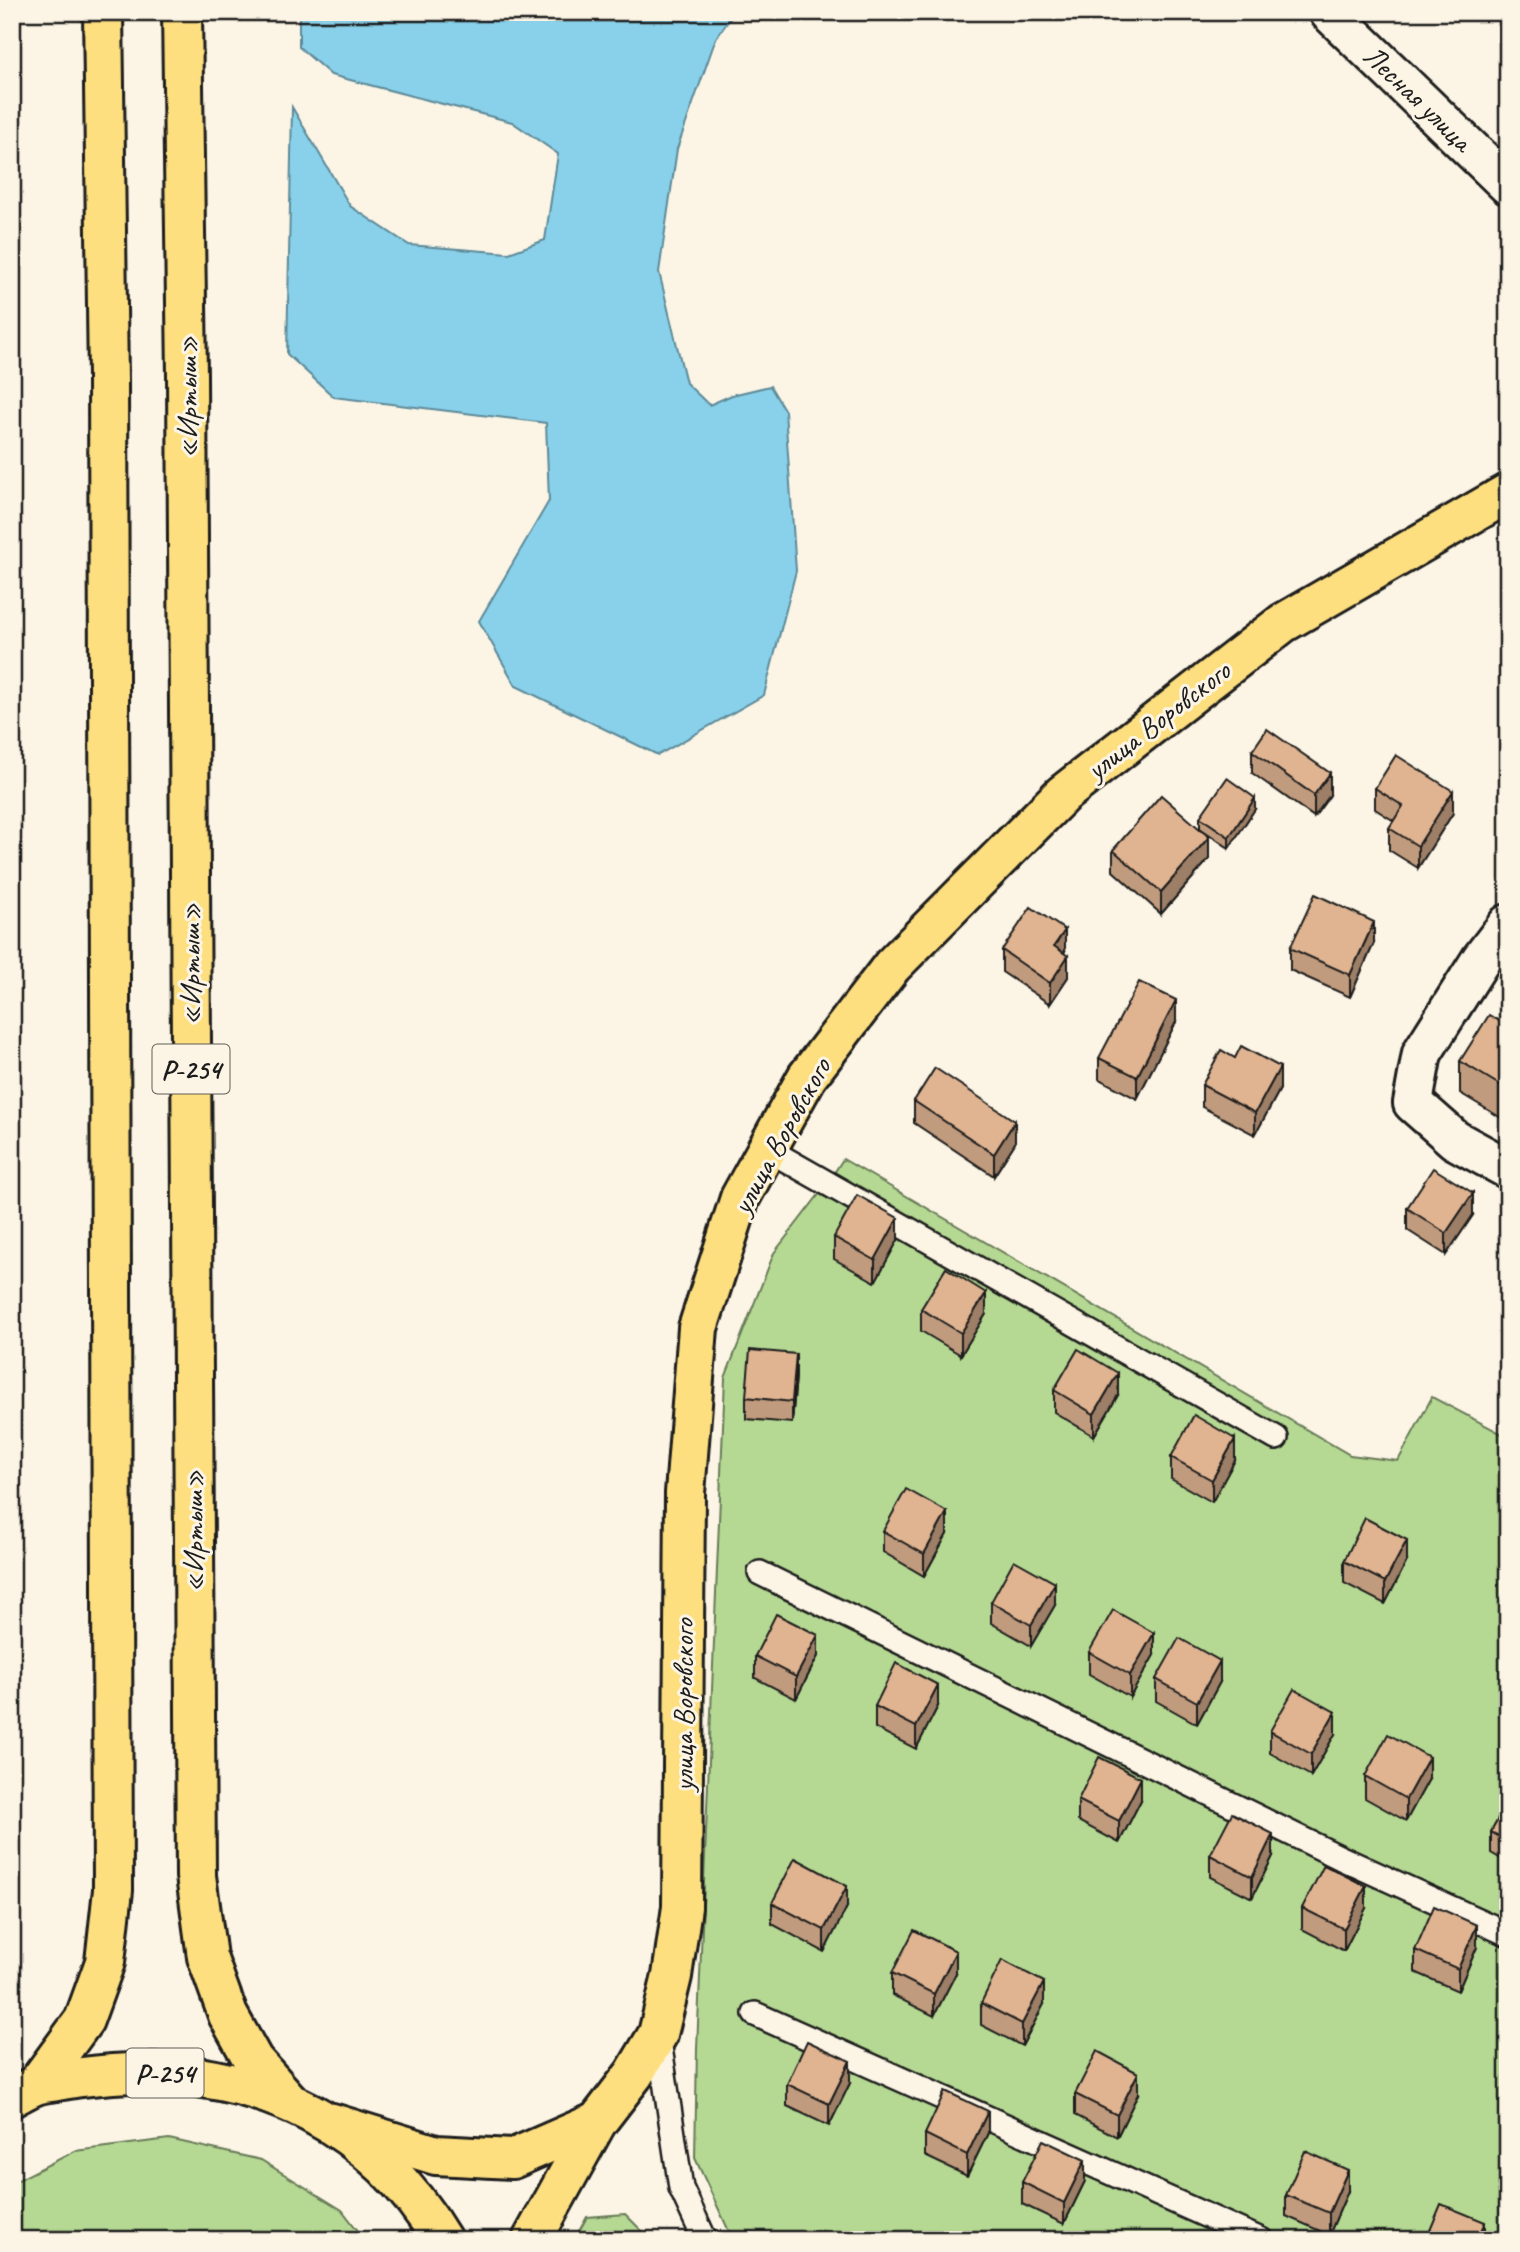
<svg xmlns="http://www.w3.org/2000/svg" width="1520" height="2252" viewBox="0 0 1520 2252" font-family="Caveat,sans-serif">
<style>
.green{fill:#b5d993;stroke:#687a58;stroke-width:2}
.water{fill:#89d1ea;stroke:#5d8998;stroke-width:2}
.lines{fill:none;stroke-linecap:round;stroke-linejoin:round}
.service-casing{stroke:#1c1c1c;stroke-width:28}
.minor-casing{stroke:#1c1c1c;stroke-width:44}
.tertiary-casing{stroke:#1c1c1c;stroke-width:44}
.primary-casing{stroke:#1c1c1c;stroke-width:44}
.trunk-casing{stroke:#1c1c1c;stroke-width:44}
.service{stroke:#fcf5e5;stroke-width:23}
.minor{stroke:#fcf5e5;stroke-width:38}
.tertiary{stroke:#fcf5e5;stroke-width:38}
.primary{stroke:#fedf80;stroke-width:38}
.trunk{stroke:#fedf80;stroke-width:38}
.wall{fill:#c19b7d;stroke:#1c1c1c;stroke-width:2}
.shaded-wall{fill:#9d7e66;stroke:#1c1c1c;stroke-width:2}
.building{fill:#e0b491;stroke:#1c1c1c;stroke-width:2}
.labels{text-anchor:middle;stroke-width:6;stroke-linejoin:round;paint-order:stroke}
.shield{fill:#fcf5e5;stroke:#5f5d58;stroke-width:2}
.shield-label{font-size:28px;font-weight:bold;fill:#1c1c1c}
.street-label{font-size:30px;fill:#1c1c1c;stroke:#fcf5e5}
</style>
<rect width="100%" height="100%" fill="#fcf5e5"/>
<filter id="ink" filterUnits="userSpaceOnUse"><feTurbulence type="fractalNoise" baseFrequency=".0143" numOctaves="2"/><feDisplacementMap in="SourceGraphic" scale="14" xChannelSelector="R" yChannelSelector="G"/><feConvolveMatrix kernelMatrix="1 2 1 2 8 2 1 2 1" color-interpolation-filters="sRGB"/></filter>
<g filter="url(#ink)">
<g class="green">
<polygon points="843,1159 1350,1455 1398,1461 1432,1397 1508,1437 1508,2240 733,2240 695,2158 697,2048 725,1378 774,1253 827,1184"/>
<polygon points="169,2139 261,2160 342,2210 365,2240 12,2240 12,2183 75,2151"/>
<polygon points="625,2214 651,2240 574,2240 587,2217"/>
</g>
<polygon class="water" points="299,12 735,12 716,38 677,149 659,272 686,383 709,405 732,395 770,386 785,411 796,571 764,695 658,755 516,686 479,621 549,501 546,423 334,397 287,354 292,107 350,206 409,245 509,253 545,240 558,154 512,122 331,75 299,47"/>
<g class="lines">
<g class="service-casing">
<g id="service">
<polyline points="767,1149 1276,1438"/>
<polyline points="760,1573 1341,1858 1508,1934"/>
<polyline points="755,2014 1261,2240"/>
<polyline points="658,2034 681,2188 705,2240"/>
</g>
</g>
<g class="minor-casing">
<polyline id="minor" points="1508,924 1482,958 1422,1053 1413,1103 1455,1140 1508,1169"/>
</g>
<g class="tertiary-casing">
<polyline id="tertiary" points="1329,12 1508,185"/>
</g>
<g class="primary-casing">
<g id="primary">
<polyline points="332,2123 436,2155 512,2159 597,2122"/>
<polyline points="532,2240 597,2122 634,2074 658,2034 672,1976 682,1907 685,1493 698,1328 740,1198 767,1149 807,1077 892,966 1063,794 1283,623 1508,493"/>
</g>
</g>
<g class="trunk-casing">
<g id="trunk">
<polyline points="182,12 187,376 196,1876 207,1957 228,2015 253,2060 290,2102"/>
<polyline points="37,2084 84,2020 105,1962 113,1890 108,379 103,12"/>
<path d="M12,2097C20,2093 28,2088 36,2085C44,2082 54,2082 62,2080C85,2076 107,2074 131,2073C262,2071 374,2125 442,2240"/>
</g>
</g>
<use href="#service" class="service"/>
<use href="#minor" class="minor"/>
<use href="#tertiary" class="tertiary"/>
<use href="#primary" class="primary"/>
<use href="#trunk" class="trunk"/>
</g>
<g class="wall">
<polygon points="1252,751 1330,795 1314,817 1252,773"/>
<polygon points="1375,788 1453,813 1418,868 1389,850 1389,828 1394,821 1375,809"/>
<polygon points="1255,809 1229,848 1200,828 1200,817"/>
<polygon points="1113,850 1209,859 1161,914 1113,871"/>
<polygon points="1374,943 1350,997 1290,970 1290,948"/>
<polygon points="1002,950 1065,951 1064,953 1068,977 1050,1004 1002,972"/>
<polygon points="1176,1022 1137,1099 1099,1079 1099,1058"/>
<polygon points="1508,1026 1508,1122 1460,1093 1460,1061"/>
<polygon points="1235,1058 1280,1089 1255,1135 1202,1107 1202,1085"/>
<polygon points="914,1101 1015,1143 994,1176 914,1123"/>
<polygon points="1407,1208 1473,1215 1446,1255 1407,1230"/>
<polygon points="834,1237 898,1240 875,1282 834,1259"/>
<polygon points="921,1309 986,1314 961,1355 921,1331"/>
<polygon points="796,1376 792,1423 746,1419 746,1397"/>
<polygon points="1054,1390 1118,1395 1094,1436 1054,1412"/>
<polygon points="1171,1457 1235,1460 1212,1502 1171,1479"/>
<polygon points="883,1531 947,1534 924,1576 883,1552"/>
<polygon points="1344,1561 1407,1561 1385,1604 1344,1583"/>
<polygon points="991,1602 1055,1605 1031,1646 991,1623"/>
<polygon points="1089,1652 1154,1655 1130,1697 1089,1674"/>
<polygon points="755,1656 818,1656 796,1699 755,1678"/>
<polygon points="1156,1679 1220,1682 1197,1724 1156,1701"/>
<polygon points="875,1706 938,1706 916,1749 875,1728"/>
<polygon points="1270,1731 1335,1734 1311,1776 1270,1753"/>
<polygon points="1365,1776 1429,1779 1406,1821 1365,1798"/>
<polygon points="1078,1800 1141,1800 1119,1843 1078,1821"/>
<polygon points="1508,1801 1508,1863 1491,1853 1491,1832"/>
<polygon points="1210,1855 1273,1856 1252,1898 1210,1877"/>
<polygon points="772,1903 847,1907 824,1952 772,1924"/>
<polygon points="1302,1908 1366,1908 1344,1951 1302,1929"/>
<polygon points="1477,1947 1458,1991 1415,1972 1415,1950"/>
<polygon points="892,1973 956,1973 934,2016 892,1995"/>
<polygon points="981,2003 1044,2004 1022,2046 981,2025"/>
<polygon points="850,2083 829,2126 787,2106 787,2084"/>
<polygon points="1075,2094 1138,2094 1117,2137 1075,2115"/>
<polygon points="988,2133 967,2176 925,2156 925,2134"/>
<polygon points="1085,2181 1064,2224 1022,2204 1022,2182"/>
<polygon points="1348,2191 1329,2235 1286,2216 1286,2195"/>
</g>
<g class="shaded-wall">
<polygon points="1330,773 1330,795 1314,817 1314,795"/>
<polygon points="1453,791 1453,813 1418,868 1418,846"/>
<polygon points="1255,798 1255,809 1229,848 1229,837"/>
<polygon points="1209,837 1209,859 1161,914 1161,892"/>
<polygon points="1374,922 1374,943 1350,997 1350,975"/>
<polygon points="1065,930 1065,951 1054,968 1054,946"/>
<polygon points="1068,956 1068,977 1050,1004 1050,983"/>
<polygon points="1176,1000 1176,1022 1137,1099 1137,1077"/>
<polygon points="1280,1067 1280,1089 1255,1135 1255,1113"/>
<polygon points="1015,1121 1015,1143 994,1176 994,1154"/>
<polygon points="1473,1193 1473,1215 1446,1255 1446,1233"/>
<polygon points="898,1218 898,1240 875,1282 875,1260"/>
<polygon points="986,1293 986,1314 961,1355 961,1333"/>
<polygon points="796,1354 796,1376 792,1423 792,1402"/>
<polygon points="1118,1373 1118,1395 1094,1436 1094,1414"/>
<polygon points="1235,1439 1235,1460 1212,1502 1212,1480"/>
<polygon points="947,1512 947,1534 924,1576 924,1554"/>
<polygon points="1407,1540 1407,1561 1385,1604 1385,1582"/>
<polygon points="1055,1583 1055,1605 1031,1646 1031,1625"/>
<polygon points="1154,1633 1154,1655 1130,1697 1130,1675"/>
<polygon points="818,1635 818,1656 796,1699 796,1677"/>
<polygon points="1220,1661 1220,1682 1197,1724 1197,1702"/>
<polygon points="938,1685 938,1706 916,1749 916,1727"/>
<polygon points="1335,1712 1335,1734 1311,1776 1311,1754"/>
<polygon points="1429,1757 1429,1779 1406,1821 1406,1799"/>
<polygon points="1141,1778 1141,1800 1119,1843 1119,1821"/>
<polygon points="1273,1834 1273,1856 1252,1898 1252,1877"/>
<polygon points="847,1886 847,1907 824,1952 824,1930"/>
<polygon points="1366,1886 1366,1908 1344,1951 1344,1929"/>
<polygon points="1477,1925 1477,1947 1458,1991 1458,1969"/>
<polygon points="956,1951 956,1973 934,2016 934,1994"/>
<polygon points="1044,1982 1044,2004 1022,2046 1022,2024"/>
<polygon points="850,2061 850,2083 829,2126 829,2104"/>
<polygon points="1138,2073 1138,2094 1117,2137 1117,2115"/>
<polygon points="988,2111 988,2133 967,2176 967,2155"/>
<polygon points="1085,2160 1085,2181 1064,2224 1064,2203"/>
<polygon points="1348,2170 1348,2191 1329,2235 1329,2213"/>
<polygon points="1485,2222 1485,2240 1477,2240"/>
</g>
<g class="building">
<polygon points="1267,729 1330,773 1314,795 1252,751"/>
<polygon points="1396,755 1453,791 1418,846 1389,828 1403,806 1375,788"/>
<polygon points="1227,778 1255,798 1229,837 1200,817"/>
<polygon points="1161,795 1209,837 1161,892 1113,850"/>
<polygon points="1315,894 1374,922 1350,975 1290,948"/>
<polygon points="1031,907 1065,930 1054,946 1068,956 1050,983 1002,950"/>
<polygon points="1139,982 1176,1000 1137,1077 1099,1058"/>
<polygon points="1489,1015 1508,1026 1508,1090 1460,1061"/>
<polygon points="1241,1046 1280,1067 1255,1113 1202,1085 1221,1050 1235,1058"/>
<polygon points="935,1068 1015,1121 994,1154 914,1101"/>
<polygon points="1433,1168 1473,1193 1446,1233 1407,1208"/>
<polygon points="857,1195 898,1218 875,1260 834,1237"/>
<polygon points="946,1268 986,1293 961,1333 921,1309"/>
<polygon points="1078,1349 1118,1373 1094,1414 1054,1390"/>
<polygon points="750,1350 796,1354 792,1402 746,1397"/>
<polygon points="1194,1415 1235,1439 1212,1480 1171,1457"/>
<polygon points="906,1489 947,1512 924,1554 883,1531"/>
<polygon points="1365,1518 1407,1540 1385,1582 1344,1561"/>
<polygon points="1014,1560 1055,1583 1031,1625 991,1602"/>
<polygon points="1113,1610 1154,1633 1130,1675 1089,1652"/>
<polygon points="776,1614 818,1635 796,1677 755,1656"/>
<polygon points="1179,1638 1220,1661 1197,1702 1156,1679"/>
<polygon points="896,1663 938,1685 916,1727 875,1706"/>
<polygon points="1294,1689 1335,1712 1311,1754 1270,1731"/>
<polygon points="1388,1734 1429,1757 1406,1799 1365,1776"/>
<polygon points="1099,1757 1141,1778 1119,1821 1078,1800"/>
<polygon points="1508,1801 1508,1841 1491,1832"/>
<polygon points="1232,1813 1273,1834 1252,1877 1210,1855"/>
<polygon points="795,1858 847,1886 824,1930 772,1903"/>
<polygon points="1324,1865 1366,1886 1344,1929 1302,1908"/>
<polygon points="1434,1906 1477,1925 1458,1969 1415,1950"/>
<polygon points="914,1930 956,1951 934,1994 892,1973"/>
<polygon points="1002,1960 1044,1982 1022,2024 981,2003"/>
<polygon points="807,2041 850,2061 829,2104 787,2084"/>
<polygon points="1097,2051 1138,2073 1117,2115 1075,2094"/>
<polygon points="945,2091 988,2111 967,2155 925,2134"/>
<polygon points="1043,2140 1085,2160 1064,2203 1022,2182"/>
<polygon points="1305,2151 1348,2170 1329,2213 1286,2195"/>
<polygon points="1441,2204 1485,2222 1477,2240 1426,2240"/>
</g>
</g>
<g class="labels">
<g class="shield">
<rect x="152.5" y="1044.5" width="77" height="49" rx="5"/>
<rect x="126.5" y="2048.5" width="77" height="49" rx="5"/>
</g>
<g class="shield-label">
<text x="191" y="1079">Р-254</text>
<text x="165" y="2083">Р-254</text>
</g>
<g class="street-label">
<text transform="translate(1418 98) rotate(44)" y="10">Лесная улица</text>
<text transform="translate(187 397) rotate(-90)" y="10">«Иртыш»</text>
<text transform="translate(1158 720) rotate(-38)" y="10">улица Воровского</text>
<text transform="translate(190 964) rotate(-90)" y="10">«Иртыш»</text>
<text transform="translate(781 1136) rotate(-61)" y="10">улица Воровского</text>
<text transform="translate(193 1531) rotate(-90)" y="10">«Иртыш»</text>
<text transform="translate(683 1705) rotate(-90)" y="10">улица Воровского</text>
</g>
</g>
<rect width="1520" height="2252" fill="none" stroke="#fcf5e5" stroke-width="42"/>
<rect x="21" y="21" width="1478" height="2210" fill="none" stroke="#1c1c1c" stroke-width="2.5" filter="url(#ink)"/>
</svg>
